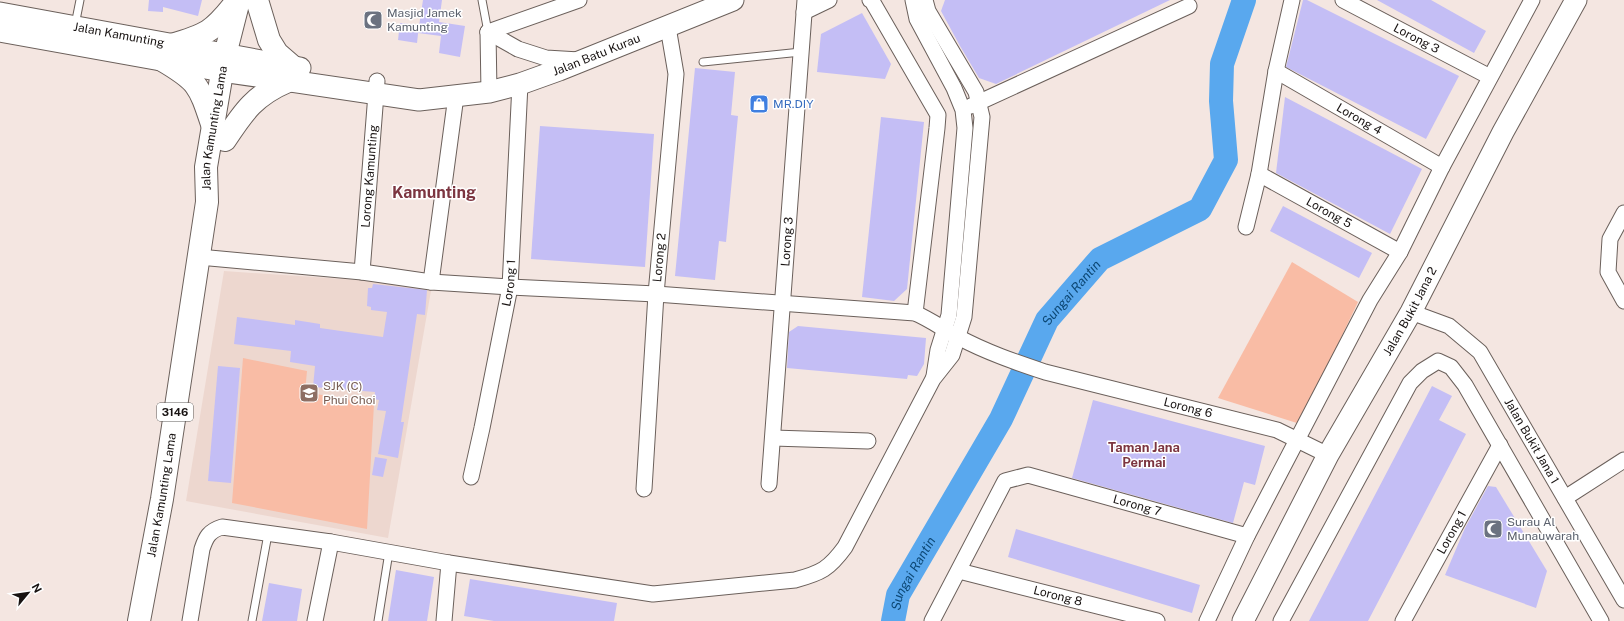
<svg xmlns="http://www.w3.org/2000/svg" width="1624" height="621" viewBox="0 0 1624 621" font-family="'Public Sans',sans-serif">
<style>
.built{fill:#edd7cf}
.green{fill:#f9bca5}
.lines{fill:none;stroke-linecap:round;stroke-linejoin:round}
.river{stroke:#59a8ee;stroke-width:24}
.building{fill:#c4bef5}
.lane-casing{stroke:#6b605b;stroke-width:9}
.street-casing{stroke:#6b605b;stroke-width:17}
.secondary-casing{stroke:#6b605b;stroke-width:23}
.primary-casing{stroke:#6b605b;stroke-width:24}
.lane{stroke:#fff;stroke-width:7}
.street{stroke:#fff;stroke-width:15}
.secondary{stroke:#fff;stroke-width:21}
.primary{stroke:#fff;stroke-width:22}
.labels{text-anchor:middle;stroke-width:3;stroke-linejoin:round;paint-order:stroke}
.shield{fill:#fff;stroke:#5d5a59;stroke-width:1}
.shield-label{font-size:11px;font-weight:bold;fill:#181312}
.worship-label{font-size:12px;fill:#5b616d;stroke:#fff;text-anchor:start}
.street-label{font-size:12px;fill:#181312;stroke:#fff}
.shop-label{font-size:12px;fill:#366cbe;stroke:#fff;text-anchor:start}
.education-label{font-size:12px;fill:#785e54;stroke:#fff;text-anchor:start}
.water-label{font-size:13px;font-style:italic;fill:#0d4875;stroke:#fff}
.neighbourhood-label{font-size:13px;font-weight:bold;fill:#7c3540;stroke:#fff}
.district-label{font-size:16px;font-weight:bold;fill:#7c3540;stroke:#fff}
</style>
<rect width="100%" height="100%" fill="#f4e6e1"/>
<polygon class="built" points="224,271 432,285 388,538 186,501"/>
<g class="green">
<polygon points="1292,262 1358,302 1300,424 1218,398"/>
<polygon points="243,358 307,371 305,392 374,404 367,529 232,503"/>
</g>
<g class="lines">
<path class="river" id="s1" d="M893,621L898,595L1001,419L1047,320L1100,259L1200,209L1226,160L1221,101L1222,64L1244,0"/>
</g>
<g class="building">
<polygon points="149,0 202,0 198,16 163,7 163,12 148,11"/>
<polygon points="423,0 442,0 439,22 465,26 460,57 439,53 441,36 418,33"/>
<polygon points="945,0 1170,0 996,84 979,78 960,46 941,11"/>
<polygon points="1303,0 1307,0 1459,76 1426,139 1286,67"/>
<polygon points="1377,0 1431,0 1486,31 1474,53"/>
<polygon points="862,13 891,64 885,79 817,72 821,34"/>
<polygon points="400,23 419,25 417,43 398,40"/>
<polygon points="695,68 735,72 731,115 738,116 726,242 719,241 715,280 675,276"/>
<polygon points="1285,97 1422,169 1390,234 1276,173"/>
<polygon points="881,117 924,122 907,289 894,301 862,297"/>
<polygon points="540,126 654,134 645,267 531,259"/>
<polygon points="1283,206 1372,253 1359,278 1270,231"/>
<polygon points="373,284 427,290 425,315 417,314 401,422 404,422 398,458 378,454 386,411 377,410 379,400 374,399 375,392 313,387 315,366 290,362 291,351 234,344 237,317 295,325 295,320 320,324 320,328 383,337 387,312 371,310 371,307 367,306 368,288 372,288"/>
<polygon points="798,326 926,338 924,364 917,376 908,375 907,379 787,368 789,332"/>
<polygon points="218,366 240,368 231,483 208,481"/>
<polygon points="1432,386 1452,396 1439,420 1466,434 1368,621 1309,621"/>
<polygon points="1093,400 1265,446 1255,485 1244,482 1233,523 1072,478"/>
<polygon points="375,457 387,459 383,477 372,475"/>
<polygon points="1488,486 1496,487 1547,571 1536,608 1445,575 1465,528"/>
<polygon points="1016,529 1200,585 1192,613 1008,557"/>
<polygon points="396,570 434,577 427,621 388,621"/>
<polygon points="470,579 617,603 614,621 494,621 464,616"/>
<polygon points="269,583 302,589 297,621 262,621"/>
</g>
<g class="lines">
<g class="lane-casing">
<g id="lane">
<polyline points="482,0 488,32"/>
<polyline points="75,25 80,0"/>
<polyline points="703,62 801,52"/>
<polyline points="252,621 268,534"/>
<polyline points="378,621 389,552"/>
</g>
</g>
<g class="street-casing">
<g id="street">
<polyline points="870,0 872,1 938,115 937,128 915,313"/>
<polyline points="913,0 917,19 954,88 963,110 965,128 949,315 938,350 934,376"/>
<path id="s2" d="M1343,0L1490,77"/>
<polyline points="804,12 829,0"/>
<polyline points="488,32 518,49 546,58 579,60"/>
<polyline points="488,32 579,0"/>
<polyline points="488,32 489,92"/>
<path id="s3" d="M1276,71L1442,167"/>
<polyline points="971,106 1189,6"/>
<path id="s4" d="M1259,174L1400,252"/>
<polyline points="1624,213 1610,239 1608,272 1624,301"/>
<polyline points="1246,227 1259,174 1276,71 1292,0"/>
<path id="s5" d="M199,257L362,272L431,282L510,287L656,294L915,313C931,320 943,329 958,337C986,352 1015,362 1045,372L1277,430L1328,455"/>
<path id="s6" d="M362,272L377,81"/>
<polyline points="431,282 456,96"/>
<path id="s7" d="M1411,312L1449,326L1480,352L1624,600"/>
<polyline points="773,438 868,441"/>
<path id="s8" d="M471,477L482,428L510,287L520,84"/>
<path id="s9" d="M769,484L805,0"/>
<path id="s10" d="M644,489L656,294L676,74L668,27"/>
<polyline points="1565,498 1624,460"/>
<path id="s11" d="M959,571L1157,621"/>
<path d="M190,621L202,549C206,537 209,531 222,527L331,542L449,563L653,594L795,580C821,573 829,569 845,547L933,379L952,355L964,317L982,117L976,92L928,11L925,0"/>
<polyline points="315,621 331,542"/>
<polyline points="444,621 449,563"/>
<path id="s12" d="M932,621L1005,481L1028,475L1247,536"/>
<polyline points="1207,621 1247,536 1297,440 1370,300 1400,252 1442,167 1532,0"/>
<polyline points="1281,621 1410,383 1422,371 1438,361 1451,367 1465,385 1601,621"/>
<path id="s13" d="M1403,621L1500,445"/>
</g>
</g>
<g class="secondary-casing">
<g id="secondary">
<path id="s14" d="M0,13L300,68"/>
<path id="s15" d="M0,31L222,71L419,100L489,92L520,84L559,70L733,0"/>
<path id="s16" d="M1243,621L1328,455L1411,312L1503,132L1576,0"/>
</g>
</g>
<g class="primary-casing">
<g id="primary">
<polyline points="257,0 269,40 277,53 292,66"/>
<path d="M171,45C206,35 213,32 236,2"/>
<path d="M162,60C198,81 199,85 212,124"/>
<path d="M225,140C244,111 255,95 288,81"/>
<path id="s17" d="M139,621L162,499L207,202L206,167L225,55L239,0"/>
</g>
</g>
<use href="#lane" class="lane"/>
<use href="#street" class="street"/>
<use href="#secondary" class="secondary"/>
<use href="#primary" class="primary"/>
</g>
<defs>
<g id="mosque-square" transform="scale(1)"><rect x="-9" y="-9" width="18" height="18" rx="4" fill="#6b7280" stroke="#fff"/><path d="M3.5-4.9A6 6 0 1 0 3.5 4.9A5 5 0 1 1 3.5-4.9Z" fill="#fff"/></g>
<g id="shop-square" transform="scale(1)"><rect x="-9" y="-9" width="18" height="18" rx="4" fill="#3f7fe0" stroke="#fff"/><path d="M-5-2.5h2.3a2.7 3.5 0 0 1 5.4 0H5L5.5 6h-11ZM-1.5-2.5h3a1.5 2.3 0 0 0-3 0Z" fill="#fff"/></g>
<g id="school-square" transform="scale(1)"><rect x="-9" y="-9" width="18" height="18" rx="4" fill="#8d6e63" stroke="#fff"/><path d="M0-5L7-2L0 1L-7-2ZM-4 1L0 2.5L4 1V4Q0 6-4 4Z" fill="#fff"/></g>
</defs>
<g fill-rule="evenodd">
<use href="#mosque-square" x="373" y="20"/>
<use href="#shop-square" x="759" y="104"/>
<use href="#school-square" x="309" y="393"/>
<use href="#mosque-square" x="1493" y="529"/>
</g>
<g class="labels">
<rect class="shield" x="157" y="403" width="36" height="18" rx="3"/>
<g class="shield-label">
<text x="175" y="416">3146</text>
</g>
<g class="worship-label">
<text x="387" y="17">Masjid Jamek<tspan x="387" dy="14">Kamunting</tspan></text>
<text x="1507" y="526">Surau Al<tspan x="1507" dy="14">Munauwarah</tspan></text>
</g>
<g class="street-label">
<text dy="4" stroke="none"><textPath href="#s14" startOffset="121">Jalan Kamunting</textPath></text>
<text dy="4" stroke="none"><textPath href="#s2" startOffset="83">Lorong 3</textPath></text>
<text dy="4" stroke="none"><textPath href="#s15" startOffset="609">Jalan Batu Kurau</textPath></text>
<text dy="4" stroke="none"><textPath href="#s3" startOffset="96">Lorong 4</textPath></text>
<text dy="4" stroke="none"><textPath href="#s17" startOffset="499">Jalan Kamunting Lama</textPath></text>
<text dy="4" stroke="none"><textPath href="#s6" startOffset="96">Lorong Kamunting</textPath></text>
<text dy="4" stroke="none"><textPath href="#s4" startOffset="80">Lorong 5</textPath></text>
<text dy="4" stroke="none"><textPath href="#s9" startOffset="243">Lorong 3</textPath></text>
<text dy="4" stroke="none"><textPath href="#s10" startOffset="232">Lorong 2</textPath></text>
<text dy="4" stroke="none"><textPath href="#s8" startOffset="198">Lorong 1</textPath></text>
<text dy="4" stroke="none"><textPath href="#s16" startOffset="352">Jalan Bukit Jana 2</textPath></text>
<text dy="4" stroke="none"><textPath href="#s5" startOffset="1009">Lorong 6</textPath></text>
<text dy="4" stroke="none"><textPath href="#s7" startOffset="184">Jalan Bukit Jana 1</textPath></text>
<text dy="4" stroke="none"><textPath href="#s17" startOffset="128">Jalan Kamunting Lama</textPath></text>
<text dy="4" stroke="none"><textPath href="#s12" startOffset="295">Lorong 7</textPath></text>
<text dy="4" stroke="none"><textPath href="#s13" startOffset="101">Lorong 1</textPath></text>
<text dy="4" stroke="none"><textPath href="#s11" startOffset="102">Lorong 8</textPath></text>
</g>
<g class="shop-label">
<text x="773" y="108">MR.DIY</text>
</g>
<g class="education-label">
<text x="323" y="390">SJK (C)<tspan x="323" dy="14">Phui Choi</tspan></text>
</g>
<g class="water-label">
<text dy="5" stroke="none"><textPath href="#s1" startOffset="376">Sungai Rantin</textPath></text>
<text dy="5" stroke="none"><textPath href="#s1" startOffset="52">Sungai Rantin</textPath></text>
</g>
<g class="neighbourhood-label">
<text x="1144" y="452">Taman Jana<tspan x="1144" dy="15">Permai</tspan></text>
</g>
<g class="district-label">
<text x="434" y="198">Kamunting</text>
</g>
</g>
<g transform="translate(28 593) rotate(61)" stroke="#ffffff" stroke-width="3" paint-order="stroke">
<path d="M0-3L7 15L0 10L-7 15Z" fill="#181312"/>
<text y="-6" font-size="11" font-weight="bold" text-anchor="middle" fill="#181312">N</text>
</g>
</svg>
